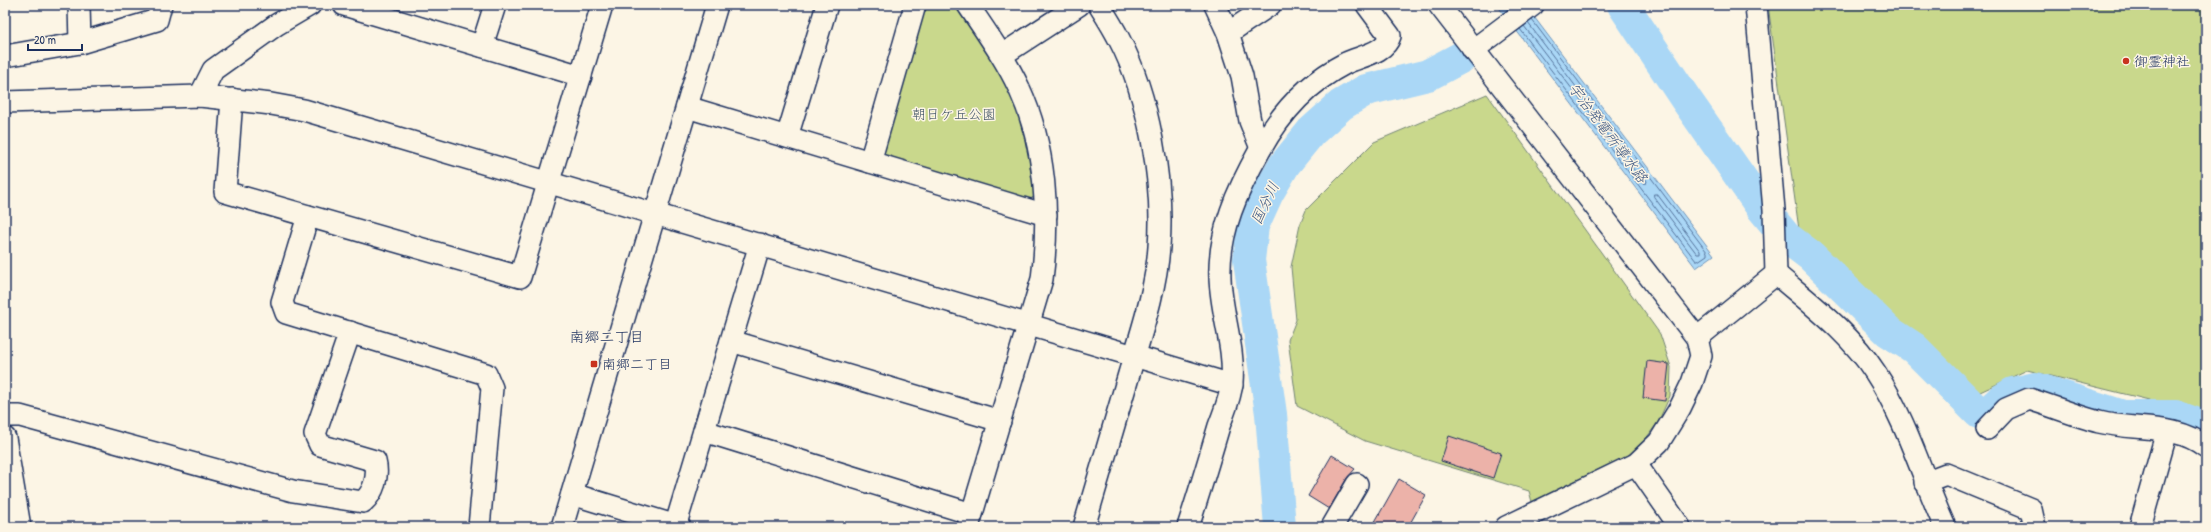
<svg xmlns="http://www.w3.org/2000/svg" width="2211" height="532" viewBox="0 0 2211 532" font-family="'Patrick Hand','Klee One',sans-serif">
<style>
.green{fill:#c9d88c;stroke:#728475}
.water{fill:#aad7f6;stroke:#7194b9}
.lines{fill:none;stroke-linecap:round;stroke-linejoin:round}
.shore{stroke:#54729b;stroke-width:1}
.river{stroke:#aad7f6;stroke-width:32}
.building{fill:#ecb2a9;stroke:#1b2f5e}
.minor-casing{stroke:#1b2f5e;stroke-width:24}
.minor{stroke:#fcf5e5;stroke-width:21}
.poi-dot{fill:#c8321e;stroke:#fcf5e5;stroke-width:1.5}
.labels{text-anchor:middle;stroke-width:3;stroke-linejoin:round;paint-order:stroke}
.poi-label{font-size:14px;fill:#1b2f5e;stroke:#fcf5e5;text-anchor:start}
.park-label{font-size:14px;fill:#46596a;stroke:#fcf5e5}
.water-label{font-size:15px;font-style:italic;fill:#3f5984;stroke:#fcf5e5}
.neighbourhood-label{font-size:15px;fill:#1b2f5e;stroke:#fcf5e5}
</style>
<rect width="100%" height="100%" fill="#fcf5e5"/>
<filter id="ink" filterUnits="userSpaceOnUse"><feTurbulence type="fractalNoise" baseFrequency=".025" numOctaves="2"/><feDisplacementMap in="SourceGraphic" scale="8" xChannelSelector="R" yChannelSelector="G"/><feConvolveMatrix kernelMatrix="1 2 1 2 8 2 1 2 1" color-interpolation-filters="sRGB"/></filter>
<g filter="url(#ink)">
<g class="green">
<polygon points="922,5 959,5 978,34 1020,109 1040,192 1029,200 886,157 881,147"/>
<polygon points="1768,5 2206,5 2206,414 2027,370 1963,400 1801,244"/>
<polygon points="1487,94 1660,334 1671,367 1670,396 1658,422 1637,451 1532,502 1529,491 1365,441 1297,406 1288,340 1296,320 1291,267 1300,225 1306,210 1374,142"/>
</g>
<polygon class="water" points="1497,5 1525,5 1714,255 1696,268"/>
<g class="lines">
<g class="shore">
<polyline points="1524,26 1644,183 1646,184 1647,181 1528,23"/>
<polyline points="1520,29 1696,261 1698,261 1707,255 1707,252 1532,20"/>
<polygon points="1654,194 1657,194 1700,251 1700,254 1697,254 1654,197"/>
</g>
<g class="river">
<polyline points="1623,5 1685,98 1762,208 1786,237 1811,256 1888,331 1914,348 1979,413 1985,415 2000,401 2013,393 2036,388 2123,416 2176,416 2195,423 2206,431"/>
<polyline points="1280,527 1271,414 1249,260 1253,226 1268,193 1285,164 1311,132 1341,105 1366,90 1428,75 1462,57"/>
</g>
</g>
<g class="building">
<polygon points="1647,361 1669,364 1665,401 1643,398"/>
<polygon points="1449,436 1501,453 1493,478 1441,461"/>
<polygon points="1332,455 1355,469 1347,478 1329,509 1308,496"/>
<polygon points="1399,479 1426,495 1408,527 1372,527"/>
</g>
<g class="lines">
<g class="minor-casing">
<g id="minor">
<polyline points="79,5 80,43"/>
<polyline points="344,5 581,76"/>
<path d="M968,5C986,32 1005,58 1019,88C1046,146 1050,216 1042,279L968,527"/>
<polyline points="1215,5 1228,33 1242,76 1250,121 1261,148"/>
<polyline points="1439,5 1697,338 1701,356 1692,383 1680,408 1659,442 1636,464 1506,527"/>
<polyline points="1756,5 1774,210 1776,274"/>
<polyline points="1228,33 1270,5"/>
<polyline points="482,46 495,5"/>
<polyline points="1473,50 1533,5"/>
<polyline points="1002,55 1079,5"/>
<polyline points="5,56 80,43 157,20 161,5"/>
<polyline points="200,96 213,70 276,25 310,5"/>
<polyline points="232,99 225,192 520,277 602,5"/>
<polyline points="5,102 200,96 271,104 304,110 1232,385"/>
<polyline points="687,107 1046,215"/>
<polyline points="787,137 827,5"/>
<polyline points="870,162 915,5"/>
<polyline points="308,216 282,302 286,313 486,374 492,388 479,527"/>
<path d="M1697,338L1776,274C1811,304 1850,333 1875,372C1906,419 1922,476 1945,527"/>
<polyline points="731,341 1000,421"/>
<path d="M5,416H20L293,491L363,502C374,492 379,476 375,461L320,445L315,434L350,332"/>
<path d="M1987,429L2006,409L2029,399C2052,406 2076,416 2099,422C2135,431 2176,423 2206,447"/>
<polyline points="704,431 972,514"/>
<polyline points="5,438 20,527"/>
<polyline points="1636,464 1680,527"/>
<polyline points="1925,482 1946,474 2031,509 2035,527"/>
<polyline points="572,494 680,527"/>
<polyline points="562,527 717,5"/>
<polyline points="675,527 760,244"/>
<path d="M1084,527C1099,476 1114,425 1129,374C1141,333 1156,290 1159,247C1164,183 1149,96 1119,39C1113,27 1106,16 1099,5"/>
<path d="M1188,527C1199,493 1209,460 1219,426C1224,412 1231,397 1232,382C1235,347 1221,313 1220,278C1218,232 1238,189 1260,150C1280,114 1309,82 1346,63C1361,56 1385,53 1390,36L1367,5"/>
<polyline points="1332,527 1357,484"/>
<polyline points="2140,527 2167,431"/>
</g>
</g>
<use href="#minor" class="minor"/>
</g>
</g>
<g class="poi-dot">
<circle cx="2126" cy="61" r="4"/>
<rect x="590" y="360" width="8" height="8" rx="2"/>
</g>
<g class="labels">
<g class="poi-label">
<text x="2134" y="66">御霊神社</text>
<text x="602" y="369">南郷二丁目</text>
</g>
<g class="park-label">
<text x="954" y="119">朝日ケ丘公園</text>
</g>
<g class="water-label">
<text transform="translate(1608 133) rotate(53)" y="5">宇治発電所導水路</text>
<text transform="translate(1265 203) rotate(-64)" y="5">国分川</text>
</g>
<g class="neighbourhood-label">
<text x="607" y="342">南郷二丁目</text>
</g>
</g>
<rect width="2211" height="532" fill="none" stroke="#fcf5e5" stroke-width="20"/>
<rect x="10" y="10" width="2191" height="512" fill="none" stroke="#1b2f5e" stroke-width="1.5" filter="url(#ink)"/>
<path d="M28 44v6h54v-6" fill="none" stroke="#1b2f5e" stroke-width="2"/>
<text x="34" y="44" font-size="12" fill="#1b2f5e" stroke="#fcf5e5" stroke-width="3" paint-order="stroke">20 m</text>
</svg>
